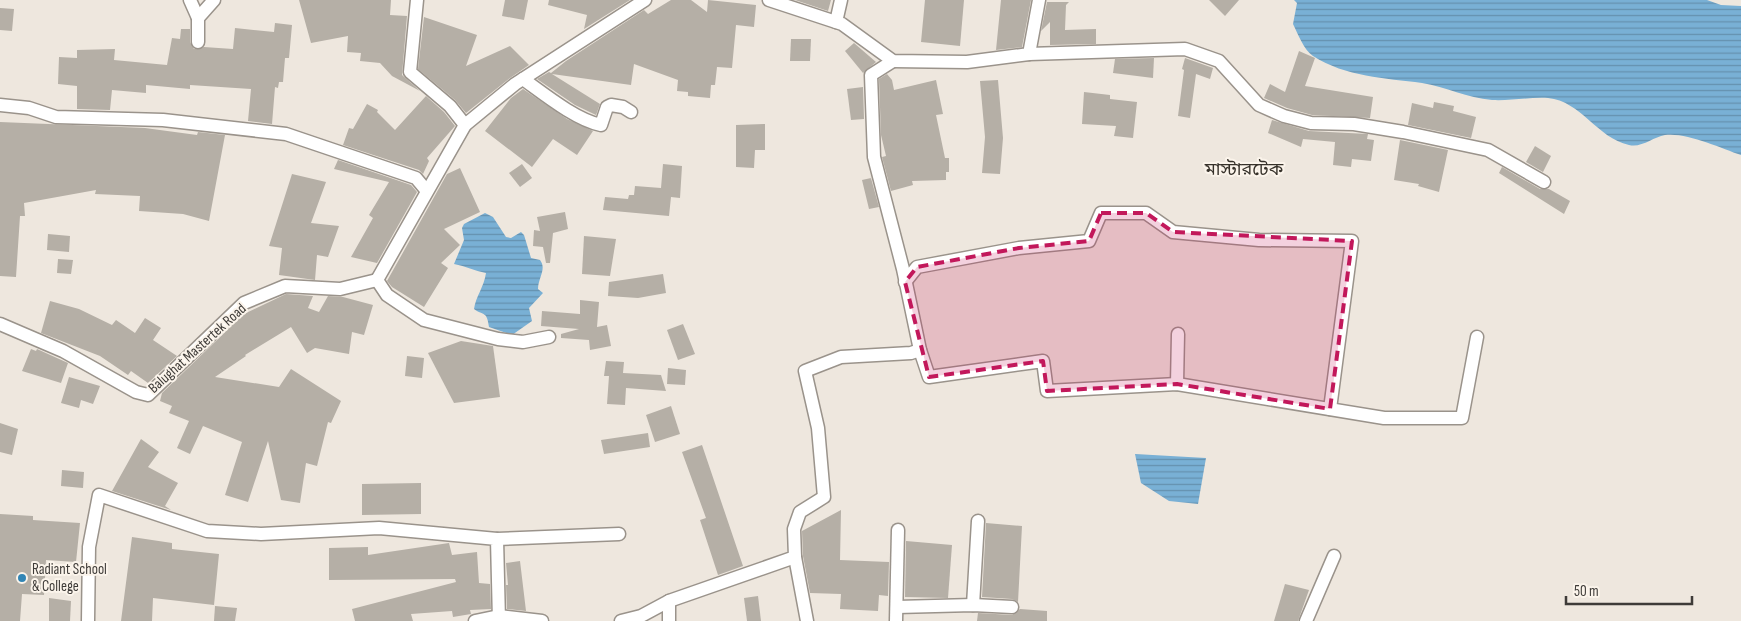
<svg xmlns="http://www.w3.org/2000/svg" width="1741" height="621" viewBox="0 0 1741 621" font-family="'Sofia Sans Condensed','Noto Sans Bengali',sans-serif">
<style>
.water{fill:url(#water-rules)}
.building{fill:#b5afa6}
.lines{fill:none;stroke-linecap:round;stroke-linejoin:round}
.street-casing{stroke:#9a938b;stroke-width:15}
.street{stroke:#fff;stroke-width:12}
.marked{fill:#c2185b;fill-opacity:0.2;stroke:#c2185b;stroke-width:4;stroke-dasharray:10 6;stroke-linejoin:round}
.poi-dot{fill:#3285b5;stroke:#fbf4eb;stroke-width:2}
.labels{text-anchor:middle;stroke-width:4;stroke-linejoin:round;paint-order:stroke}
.street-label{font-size:15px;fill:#3e3b38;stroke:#fbf4eb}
.poi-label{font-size:15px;fill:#3e3b38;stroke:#fbf4eb;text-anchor:start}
.quarter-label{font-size:18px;fill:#36312a;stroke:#fbf4eb}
</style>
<defs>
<pattern id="water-rules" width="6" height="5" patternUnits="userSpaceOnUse" patternTransform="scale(1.25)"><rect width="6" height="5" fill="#79b0d5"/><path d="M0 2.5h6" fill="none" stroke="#6590ae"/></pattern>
</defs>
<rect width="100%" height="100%" fill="#eee7de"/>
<g class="water">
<path d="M1294,0H1707L1721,5L1741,6V155C1721,148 1686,132 1665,135C1653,137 1642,148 1629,145C1597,138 1581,101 1548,98C1530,97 1510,101 1492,100C1467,98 1446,87 1422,83C1385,78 1346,77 1313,56C1304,50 1298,34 1293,24L1297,3Z"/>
<path d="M485,213L493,217L506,237L511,238L521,232L524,235L531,258L540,260C547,269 538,278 538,289L543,293L529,308L532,321L512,335L489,327C487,311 484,316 474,309C476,296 484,287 486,273C474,271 466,266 454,264L464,240L462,228L464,224Z"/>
<polygon points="1135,454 1206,458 1198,504 1169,501 1141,483"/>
</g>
<g class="building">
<polygon points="299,0 391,0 390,15 407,16 402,75 420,91 392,76 380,63 360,61 361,53 347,52 348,36 311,43"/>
<polygon points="505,0 528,0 524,20 502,16"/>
<polygon points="549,0 630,0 584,29 587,15 548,5"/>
<polygon points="671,0 691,0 707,12 708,0 756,5 754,27 736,25 732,68 717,67 715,85 711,85 710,98 688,96 688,92 677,91 678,80 634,64 631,85 552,74 600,104 596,115 575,105 537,79 549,72 551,73 566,61 644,10 648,14"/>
<polygon points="795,0 831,0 828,11"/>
<polygon points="925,0 964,0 960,46 921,42"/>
<polygon points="1001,0 1031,0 1022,47 996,50"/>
<polygon points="1209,0 1239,0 1225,16"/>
<polygon points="1047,2 1069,2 1066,5 1065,30 1096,29 1096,44 1050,45 1050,22 1041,31"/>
<polygon points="0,8 14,9 12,31 0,30"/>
<polygon points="424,17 477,35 466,66 510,46 529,65 510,78 466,113 455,100 418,69"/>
<polygon points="275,23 292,25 289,58 285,58 283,82 279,82 278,88 275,87 272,124 248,121 251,89 190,85 190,89 146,85 146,93 112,90 110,110 77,109 77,86 58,84 59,57 77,58 77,50 115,49 114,60 167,65 172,38 180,39 181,29 190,29 190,42 194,49 204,47 233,49 235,28 274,32"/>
<polygon points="791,39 811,39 810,61 790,61"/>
<polygon points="854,43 876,62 863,73 845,51"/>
<polygon points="1299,51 1315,58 1305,86 1373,97 1370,118 1312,115 1287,108 1264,98 1270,84 1285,92"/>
<polygon points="1154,58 1153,78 1113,73 1115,59"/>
<polygon points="1185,58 1213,68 1210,79 1196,74 1190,118 1178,116 1184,70 1182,69"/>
<polygon points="887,74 892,80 894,90 936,80 943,114 936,115 945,158 949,158 949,172 946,172 946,180 912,181 913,185 891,191 882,157 886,156 881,135 879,79"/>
<polygon points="998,80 1003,138 1000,174 982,173 985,137 980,81"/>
<polygon points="863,87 864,119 851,120 847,89"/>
<polygon points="523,89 567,119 593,131 577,155 553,139 532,167 485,131 511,98"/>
<polygon points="1084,92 1110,95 1110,99 1137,102 1133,138 1114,136 1116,126 1082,124"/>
<polygon points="426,96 444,112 455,126 427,158 429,161 423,174 419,170 343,145 349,128 353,129 367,104 378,110 377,112 395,130"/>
<polygon points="1434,102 1454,106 1453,111 1476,117 1471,138 1408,125 1412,103 1433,108"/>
<polygon points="1272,120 1309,131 1368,134 1367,139 1374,140 1371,161 1352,159 1351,167 1333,165 1335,142 1303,139 1301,147 1268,133"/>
<polygon points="0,122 145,128 197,135 198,132 225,135 209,221 183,214 139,211 140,196 95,194 96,190 24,203 25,216 20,216 16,277 0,276"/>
<polygon points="765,124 765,150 755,150 754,168 736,167 736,125"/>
<polygon points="1400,140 1448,150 1439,192 1418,186 1419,184 1394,180"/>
<polygon points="1535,146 1551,156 1543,172 1526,162"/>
<polygon points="338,160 411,185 417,192 377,263 351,257 373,218 369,215 389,182 334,169"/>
<polygon points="522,164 532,178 520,187 509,173"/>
<polygon points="663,164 682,166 680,198 671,197 669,216 603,210 605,197 628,199 629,195 634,195 635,186 661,188"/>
<polygon points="1502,167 1540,189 1549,189 1570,201 1564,214 1499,173"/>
<polygon points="460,168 480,212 444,229 460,245 441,263 448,268 424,307 392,287 387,281 447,174"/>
<polygon points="869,171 879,207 869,209 862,180 871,178"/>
<polygon points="292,174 326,182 311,223 339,226 328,257 317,255 315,280 279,275 282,248 269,246"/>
<polygon points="565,212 568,229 553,233 550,263 546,263 543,247 533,246 534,230 540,231 537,217"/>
<polygon points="48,234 70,236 69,252 47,250"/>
<polygon points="584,236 616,239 610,276 582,274"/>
<polygon points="58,259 73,260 71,274 57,273"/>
<polygon points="663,274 666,293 638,298 608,296 609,282"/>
<polygon points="286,294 313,296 308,308 319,312 328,296 343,297 373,305 364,335 352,332 349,354 315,348 307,353 291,327 245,355 246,356 215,377 279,387 291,369 341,401 331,423 328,422 317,466 306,463 300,503 281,500 268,441 248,502 225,495 242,442 203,426 190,454 177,448 189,421 169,413 172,406 160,401 162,393 244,314"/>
<polygon points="580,300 599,302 597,327 607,325 611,346 590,350 589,340 561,338 561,334 579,329 541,326 542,311 580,314"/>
<polygon points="50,301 79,309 112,325 116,320 135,333 145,318 161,328 153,340 177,356 148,383 131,371 128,375 100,356 41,333"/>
<polygon points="683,324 695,354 678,360 667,330"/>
<polygon points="461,341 493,346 500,397 454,403 428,353"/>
<polygon points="31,349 36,351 37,349 68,363 61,383 22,371"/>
<polygon points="407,356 424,358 422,378 405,376"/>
<polygon points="606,361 624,362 623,373 661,375 666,391 626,388 625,405 607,404 609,376 604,376"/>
<polygon points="668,368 686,370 685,385 667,384"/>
<polygon points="69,377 100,386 93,404 81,400 79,408 61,403"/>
<polygon points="671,406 680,434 655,442 646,415"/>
<polygon points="0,423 18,429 12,455 0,452"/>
<polygon points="648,433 650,447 604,454 601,440"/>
<polygon points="141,439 159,452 148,467 178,483 165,506 171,510 112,491"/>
<polygon points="702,445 743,566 718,575 700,520 706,518 682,452"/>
<polygon points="62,470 84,472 83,488 61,486"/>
<polygon points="421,483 421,514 362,515 362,484"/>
<polygon points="841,510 840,560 889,562 888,596 879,595 878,611 840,609 841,594 810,593 803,556 802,531"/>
<polygon points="0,514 33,516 33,520 80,523 76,562 46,560 44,595 22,594 20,621 0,621"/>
<polygon points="986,523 1022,526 1018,602 1012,599 982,597"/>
<polygon points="132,537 172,543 172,549 219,554 214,605 153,598 152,621 121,621"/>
<polygon points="906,541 952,545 948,598 905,597"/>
<polygon points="449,543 452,555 477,552 479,583 490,584 491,609 470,610 471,614 453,617 452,611 411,614 413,621 355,621 352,609 456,582 455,579 329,580 329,548 368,547 368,555"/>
<polygon points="520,561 526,611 507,609 506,585 508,585 506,563"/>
<polygon points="1285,584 1309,590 1298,621 1274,621"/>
<polygon points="758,596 761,621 747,621 744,598"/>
<polygon points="49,598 71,601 70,621 49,621"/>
<polygon points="215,606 237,608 235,621 214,621"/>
<polygon points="1020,609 1047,611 1047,621 977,621 978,613 1012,615"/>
</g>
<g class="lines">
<g class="street-casing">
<g id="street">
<polyline points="190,0 198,18"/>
<polyline points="417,0 410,72 450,106 465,125"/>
<polyline points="769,0 842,24 893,61 967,62 1029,54 1039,0"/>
<polyline points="836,22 841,0"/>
<polyline points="198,42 198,18 214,0"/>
<polyline points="1029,54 1185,49 1219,61 1259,105 1284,116 1311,123 1354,124 1403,132 1488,150 1544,182"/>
<polyline points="893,61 871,75 874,157 903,269 920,350"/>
<path d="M523,79C544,94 576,120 601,125L607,107L611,105L623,107L631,112"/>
<polyline points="0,105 29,108 56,117 163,120 286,134 416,178 426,190"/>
<polyline points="377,280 465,125 515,84 645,0"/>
<polyline points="377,280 387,295 424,320 498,339 523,342 549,337"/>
<polyline points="905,282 917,267 1019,248 1089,241 1101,213 1146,213 1173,232 1259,240 1352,241 1330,409"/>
<polyline points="0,324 63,351 136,392 148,395 244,303 285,286 340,289 377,280"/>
<polyline points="1177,384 1178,334"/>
<polyline points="497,539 619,534"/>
<polyline points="795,557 807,621"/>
<polyline points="669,601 669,621"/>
<polyline points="973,605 978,521"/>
<polyline points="897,607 973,605 1012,607"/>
<polyline points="88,621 89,547 99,495 207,531 261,534 379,528 497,539 499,621"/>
<polyline points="475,621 499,616 542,621"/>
<polyline points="621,621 641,616 669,601 795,557 794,529 800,512 824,497 818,428 805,371 841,357 911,353 920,350 929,377 1043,361 1047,391 1177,384 1384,418 1462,418 1477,337"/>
<polyline points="896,621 898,530"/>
<polyline points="1306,621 1334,556"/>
</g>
</g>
<use href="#street" class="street"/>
</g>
<path class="marked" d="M1101,213H1146L1173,232L1352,241L1330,409L1177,384L1047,391L1043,361L929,377L905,282L917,267L1019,248L1089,241Z"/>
<circle class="poi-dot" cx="22" cy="578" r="5"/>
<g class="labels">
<g class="street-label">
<text transform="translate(197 348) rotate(-42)" y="5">Balughat Mastertek Road</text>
</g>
<g class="poi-label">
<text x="32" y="574">Radiant School<tspan x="32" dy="17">&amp; College</tspan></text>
</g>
<g class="quarter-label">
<text x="1244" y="175">মাস্টারটেক</text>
</g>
</g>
<path d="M1566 596v8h126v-8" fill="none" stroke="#3e3b38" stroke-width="2.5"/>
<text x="1574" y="596" font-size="15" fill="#3e3b38" stroke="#fbf4eb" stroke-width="4" paint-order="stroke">50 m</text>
</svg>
